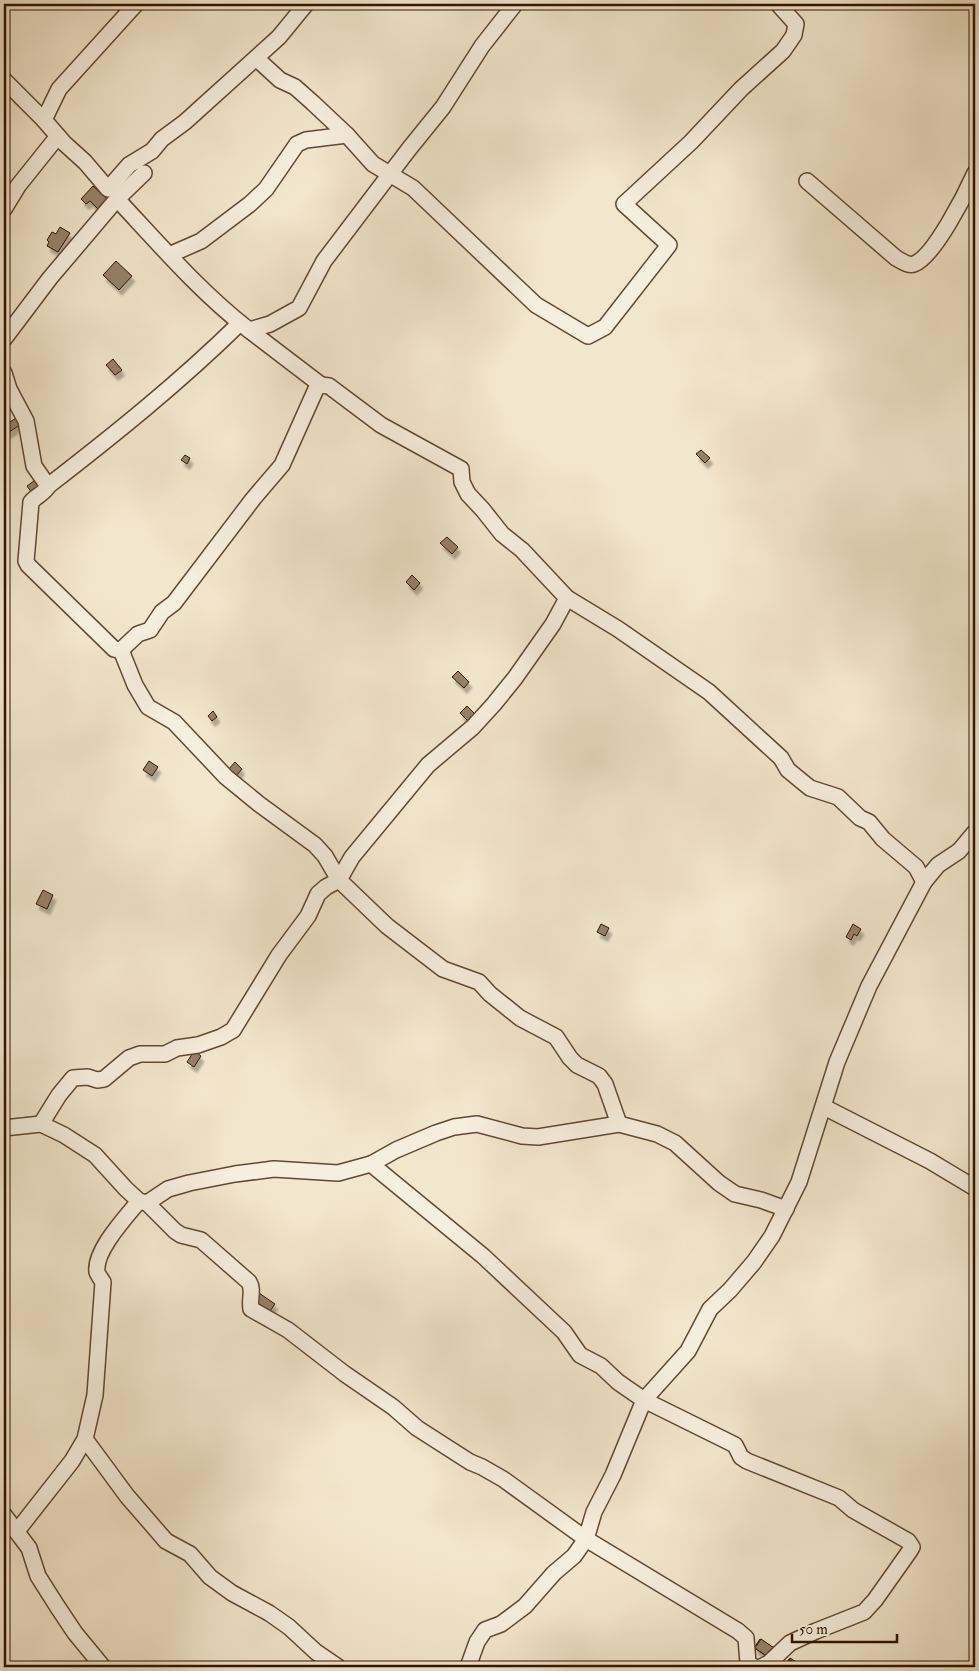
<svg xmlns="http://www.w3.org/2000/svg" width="979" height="1671" viewBox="0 0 979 1671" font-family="'IM FELL Double Pica',serif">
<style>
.building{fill:#95826a;stroke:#301500;filter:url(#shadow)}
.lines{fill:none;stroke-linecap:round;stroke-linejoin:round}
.street-casing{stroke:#604933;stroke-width:18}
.street{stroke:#f7efde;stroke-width:15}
</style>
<defs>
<filter id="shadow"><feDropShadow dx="3" dy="5.5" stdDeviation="1" flood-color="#0004"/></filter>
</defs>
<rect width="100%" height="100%" fill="#f2e6cc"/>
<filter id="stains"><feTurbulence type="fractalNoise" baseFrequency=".004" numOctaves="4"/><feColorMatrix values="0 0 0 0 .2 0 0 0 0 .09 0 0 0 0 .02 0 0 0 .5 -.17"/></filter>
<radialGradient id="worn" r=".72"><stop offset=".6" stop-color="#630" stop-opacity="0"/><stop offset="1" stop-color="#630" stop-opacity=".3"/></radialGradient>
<g class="building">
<polygon points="93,186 108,200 98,209 90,201 86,204 81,199"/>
<polygon points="60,227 70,233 58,252 47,246 49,242 47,240 52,232 56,234"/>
<polygon points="116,261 132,276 119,290 103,275"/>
<polygon points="113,359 122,370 115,375 106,365"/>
<polygon points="19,416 23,423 6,434 4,430 4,426"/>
<polygon points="701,450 710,458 705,463 696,454"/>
<polygon points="185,455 190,458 187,464 181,460"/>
<polygon points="38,478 43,485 32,493 27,486"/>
<polygon points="447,537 458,547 452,554 440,543"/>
<polygon points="412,575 420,583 414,590 406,582"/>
<polygon points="458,671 469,682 464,688 452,677"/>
<polygon points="467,706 477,716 469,722 460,713"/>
<polygon points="213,711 217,717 212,721 208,716"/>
<polygon points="149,761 158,767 152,776 143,770"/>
<polygon points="235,762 242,769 236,776 228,770"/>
<polygon points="43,890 53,895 47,909 36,904"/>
<polygon points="601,924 609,928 605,936 597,932"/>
<polygon points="853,924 861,929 857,936 854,934 851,940 846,937"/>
<polygon points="194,1051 201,1056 194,1067 187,1062"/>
<polygon points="259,1293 275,1304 270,1311 254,1301"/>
<polygon points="760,1639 774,1648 768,1657 754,1648"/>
<polygon points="761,1639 774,1648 768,1657 755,1648"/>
<polygon points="790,1658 799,1664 797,1667 786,1666"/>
<polygon points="789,1659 799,1666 798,1667 785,1666"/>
</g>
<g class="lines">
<g class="street-casing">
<g id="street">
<polyline points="256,58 280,80 295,87 313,103 347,135 373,164 413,188 536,305 588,336 605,327 669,245 624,204 691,142 741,89 783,51 794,35 796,24 778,4"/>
<polyline points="4,80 44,120 64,143 85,162 108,189 129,165 152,151 162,139 185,122 279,37 306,4"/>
<polyline points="44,120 59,89 136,4"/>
<path d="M144,173L117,199C159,244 200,292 249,330L270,324L299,308L324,261L409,149L443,107L482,46L515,4"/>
<path d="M807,181L896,258C902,261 908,266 914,264C934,257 966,193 975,173"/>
<polyline points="4,209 18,186 58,136"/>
<polyline points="169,255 201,241 250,204 266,189 297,144 306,140 347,135"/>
<polyline points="249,330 321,385"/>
<polyline points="4,339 50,278 117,199"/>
<path d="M4,373L9,389L26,421L34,466L48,486C45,493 36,496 31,502L26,561L28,565L114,649L121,650L138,634L150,630L162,612L174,603L253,499L282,465L316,389L321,385L329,386L381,425L461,469L462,482L468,494L483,510L502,534L522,550L567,598L618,629L709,692L781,758L788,770L810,788L838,797L860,818L869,822L883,839L916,867L924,882"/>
<path d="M48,486C114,435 180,382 240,323"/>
<polyline points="121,650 135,685 148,707 174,722 226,777 259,804 315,845 325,856 339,880 387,926 443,969 479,982 490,994 520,1018 556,1037 570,1058 577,1065 599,1076 605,1084 619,1124"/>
<polyline points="824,1107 930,1161 975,1188"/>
<polyline points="41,1124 59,1095 73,1078 88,1077 97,1080 104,1079 129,1058 140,1054 165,1054 177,1048 198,1045 221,1037 233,1030 279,955 308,916 318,894 326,887 339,880 352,857 428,765 473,727 494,704 515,678 553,624 567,598"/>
<polyline points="4,1128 41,1124 64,1135 95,1155 126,1189 139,1201 147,1203 168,1189 189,1183 235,1174 274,1169 338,1173 371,1164 396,1150 436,1133 454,1127 477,1124 522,1136 538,1137 619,1124 657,1134 675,1143 719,1183 735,1194 761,1200 786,1209"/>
<polyline points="371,1164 483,1256 564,1332 580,1355 601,1366 618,1382 644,1400 735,1445 741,1457 747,1461 839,1498 853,1510 908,1541 912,1547 909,1552 875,1600 864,1612 816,1631 790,1643 769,1663 761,1667"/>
<path d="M147,1203L175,1231L181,1235L201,1240L249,1282C254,1290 249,1299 251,1309L288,1330L345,1374L393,1407L417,1428L470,1462L482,1467L503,1479L586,1539L738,1631L746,1638L748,1663L754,1667"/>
<polyline points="85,1439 127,1496 166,1541 190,1554 210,1577 232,1593 269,1613 289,1627 316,1652 338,1667"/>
<polyline points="4,1515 29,1548 38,1576 57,1606 75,1633 103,1667"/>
<path d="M17,1531L72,1461L85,1439L95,1395L103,1282C101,1279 98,1275 97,1272C94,1251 126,1217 139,1201"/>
<polyline points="468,1667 477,1642 485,1630 501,1624 525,1606 554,1573 574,1556 586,1539 594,1512 613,1475 644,1400 688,1351 710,1309 730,1290 754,1262 772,1236 799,1182 837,1062 869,986 924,882 938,865 959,851 975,832"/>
</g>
</g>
<use href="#street" class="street"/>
</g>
<rect width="979" height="1671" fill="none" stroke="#f2e6cc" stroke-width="20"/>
<rect x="5" y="5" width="969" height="1661" fill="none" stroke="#301500" stroke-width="2.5"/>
<rect x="10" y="10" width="959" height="1651" fill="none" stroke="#301500"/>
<path d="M792 1634v8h105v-8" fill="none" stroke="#301500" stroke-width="2.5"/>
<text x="799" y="1634" font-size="15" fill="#301500" stroke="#f7efde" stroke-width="4" paint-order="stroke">50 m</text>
<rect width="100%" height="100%" filter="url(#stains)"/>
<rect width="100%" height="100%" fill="url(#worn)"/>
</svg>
